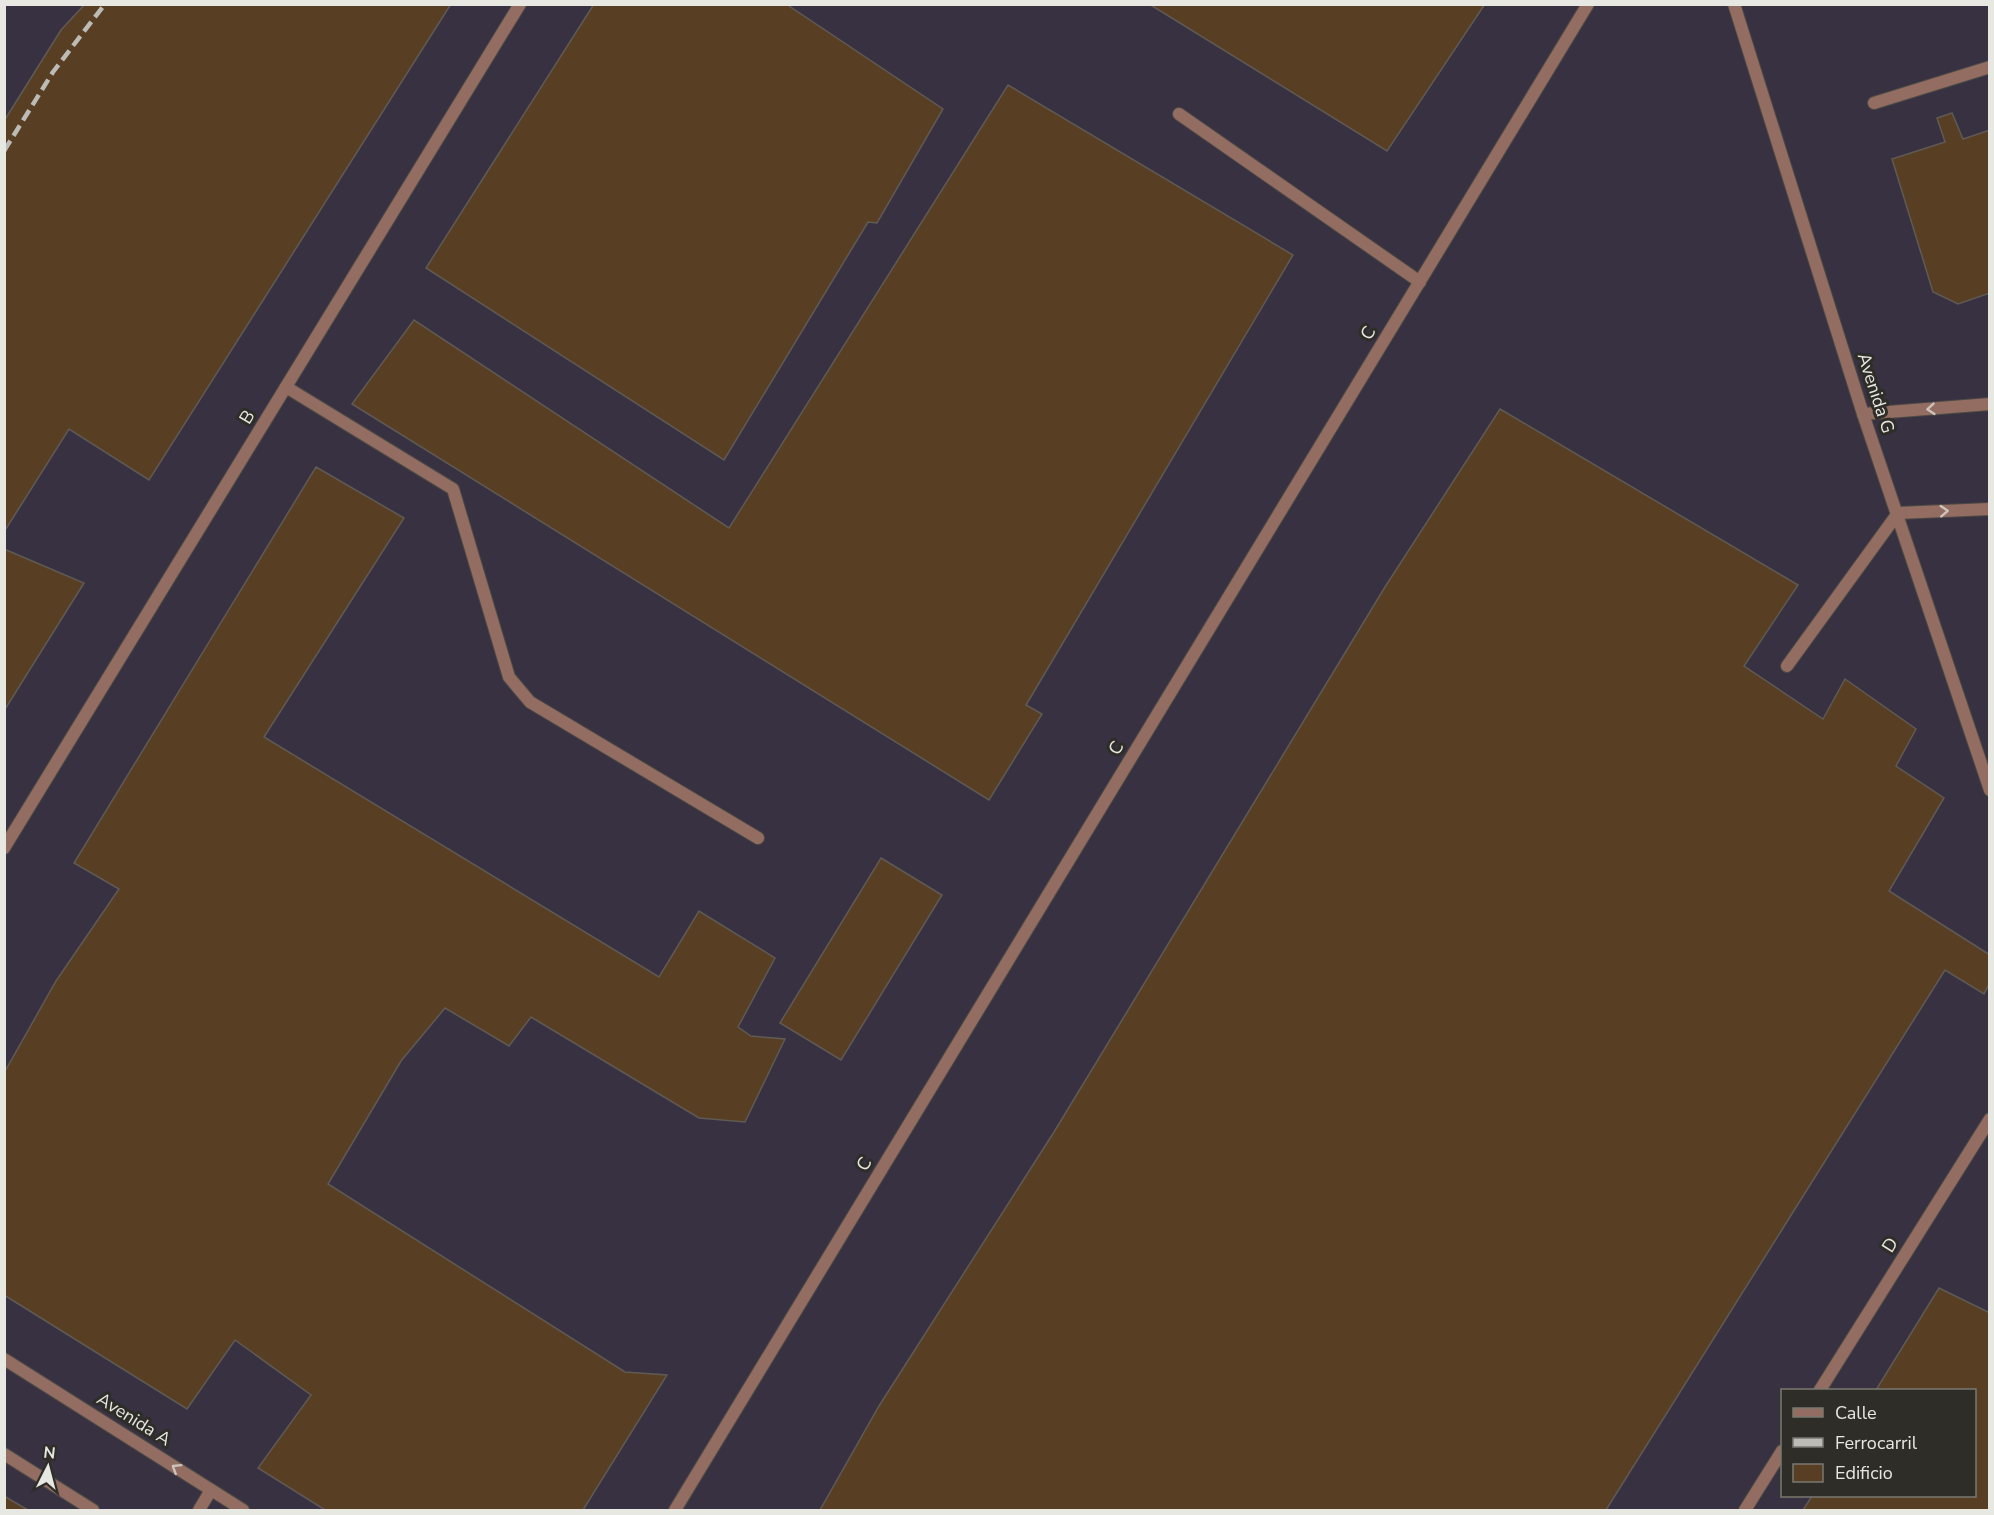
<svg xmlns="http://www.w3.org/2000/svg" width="1994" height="1515" viewBox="0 0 1994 1515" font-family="'Nunito Sans',sans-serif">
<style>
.industrial{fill:#383142;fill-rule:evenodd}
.building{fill:#583f23;stroke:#605a55;stroke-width:1.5}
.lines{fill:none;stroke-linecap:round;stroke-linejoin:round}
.service-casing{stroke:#4d4b45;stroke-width:14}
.minor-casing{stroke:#4d4b45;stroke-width:14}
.service{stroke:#936d62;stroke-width:12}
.minor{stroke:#936d62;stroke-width:12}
.rail{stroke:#bcbbb6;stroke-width:4.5;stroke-dasharray:12 6;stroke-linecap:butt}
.oneway{stroke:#cec3bc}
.labels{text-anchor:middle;stroke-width:6;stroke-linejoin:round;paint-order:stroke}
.street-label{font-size:18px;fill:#e8e8e3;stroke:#2f2d27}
</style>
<rect width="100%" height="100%" fill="#2f2d27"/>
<path class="industrial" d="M5,5H1989V1510H5ZM1782,1390H1974V1496H1782Z"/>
<g class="building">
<polygon points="85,4 451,4 149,480 69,429 4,532 4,121 61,30"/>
<polygon points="594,4 786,4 943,109 877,223 868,222 724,460 426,268"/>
<polygon points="1149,4 1485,4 1387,151"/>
<polygon points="1008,85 1293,255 1026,705 1042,714 989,800 352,404 414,320 729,528"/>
<polygon points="1952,113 1963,139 1990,130 1990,293 1958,304 1933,292 1892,159 1945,142 1937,118"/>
<polygon points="1500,409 1798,585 1744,666 1823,719 1845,679 1916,729 1896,766 1944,798 1889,891 1990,955 1990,982 1984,994 1945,970 1606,1510 820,1510 879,1406 1054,1132 1385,587"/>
<polygon points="316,467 404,518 264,737 659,977 699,911 775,958 738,1027 751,1036 785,1039 745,1122 699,1118 531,1017 509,1046 445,1008 401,1061 328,1184 625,1372 667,1375 583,1510 325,1510 258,1468 311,1395 235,1340 187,1409 4,1295 4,1073 56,981 119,889 74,863"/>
<polygon points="4,549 84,583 4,711"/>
<polygon points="881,858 942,895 841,1060 780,1023"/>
<polygon points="1939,1288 1990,1313 1990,1510 1803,1510 1812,1496 1974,1496 1974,1390 1876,1390"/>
<polygon points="4,1496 28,1510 4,1510"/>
</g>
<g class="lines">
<g class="service-casing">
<g id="service">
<polyline points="1874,103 1990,67"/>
<polyline points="1179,114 1420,282"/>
<polyline points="286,387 453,489 509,677 530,702 758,838"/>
<polyline points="1863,414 1990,404"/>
<polyline points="1787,666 1898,513 1990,509"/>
</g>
</g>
<g class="minor-casing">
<g id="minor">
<polyline points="1734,4 1863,414 1990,790"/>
<polyline points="4,848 520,4"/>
<polyline points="4,1359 243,1510"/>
<polyline points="1820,1390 1990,1119"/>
<polyline points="4,1454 93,1510"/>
<polyline points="199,1510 211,1490"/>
<polyline points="675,1510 1588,4"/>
<polyline points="1745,1510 1782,1451"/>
</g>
</g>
<use href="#service" class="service"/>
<use href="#minor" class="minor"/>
<polyline class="rail" points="4,151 53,72 105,4"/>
</g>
<defs><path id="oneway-chevron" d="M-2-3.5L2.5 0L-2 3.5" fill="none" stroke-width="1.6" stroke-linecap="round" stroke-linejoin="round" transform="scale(1.5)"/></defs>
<g class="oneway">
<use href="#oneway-chevron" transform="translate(1931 409) rotate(175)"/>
<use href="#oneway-chevron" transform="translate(1944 511) rotate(-3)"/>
<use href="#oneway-chevron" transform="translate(176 1468) rotate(-148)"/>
</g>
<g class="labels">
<g class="street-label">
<text transform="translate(1368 333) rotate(-59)" y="6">C</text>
<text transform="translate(1876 393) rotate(72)" y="6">Avenida G</text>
<text transform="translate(247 417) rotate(-59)" y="6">B</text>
<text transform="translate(1116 748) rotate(-59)" y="6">C</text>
<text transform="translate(864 1164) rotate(-59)" y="6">C</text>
<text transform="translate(1890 1245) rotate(-58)" y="6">D</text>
<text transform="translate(134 1419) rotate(32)" y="6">Avenida A</text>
</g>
</g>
<rect width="1994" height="1515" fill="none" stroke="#e8e8e3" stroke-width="12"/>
<rect x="1781" y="1389" width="195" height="108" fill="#2f2d27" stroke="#797872" stroke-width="1.5"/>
<rect x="1793" y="1408" width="30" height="9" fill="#936d62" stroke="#797872" stroke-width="1.5"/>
<text x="1835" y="1419" font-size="18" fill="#e8e8e3">Calle</text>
<rect x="1793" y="1438" width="30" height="9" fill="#bcbbb6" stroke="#797872" stroke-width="1.5"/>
<text x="1835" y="1449" font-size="18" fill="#e8e8e3">Ferrocarril</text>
<rect x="1793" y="1464" width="30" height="18" fill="#583f23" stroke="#797872" stroke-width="1.5"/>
<text x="1835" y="1479" font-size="18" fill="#e8e8e3">Edificio</text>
<g transform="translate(48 1467) rotate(6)" stroke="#2f2d27" stroke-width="4.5" paint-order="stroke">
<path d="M0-4.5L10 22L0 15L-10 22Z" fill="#e8e8e3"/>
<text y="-9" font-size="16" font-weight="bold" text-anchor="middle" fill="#e8e8e3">N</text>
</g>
</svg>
